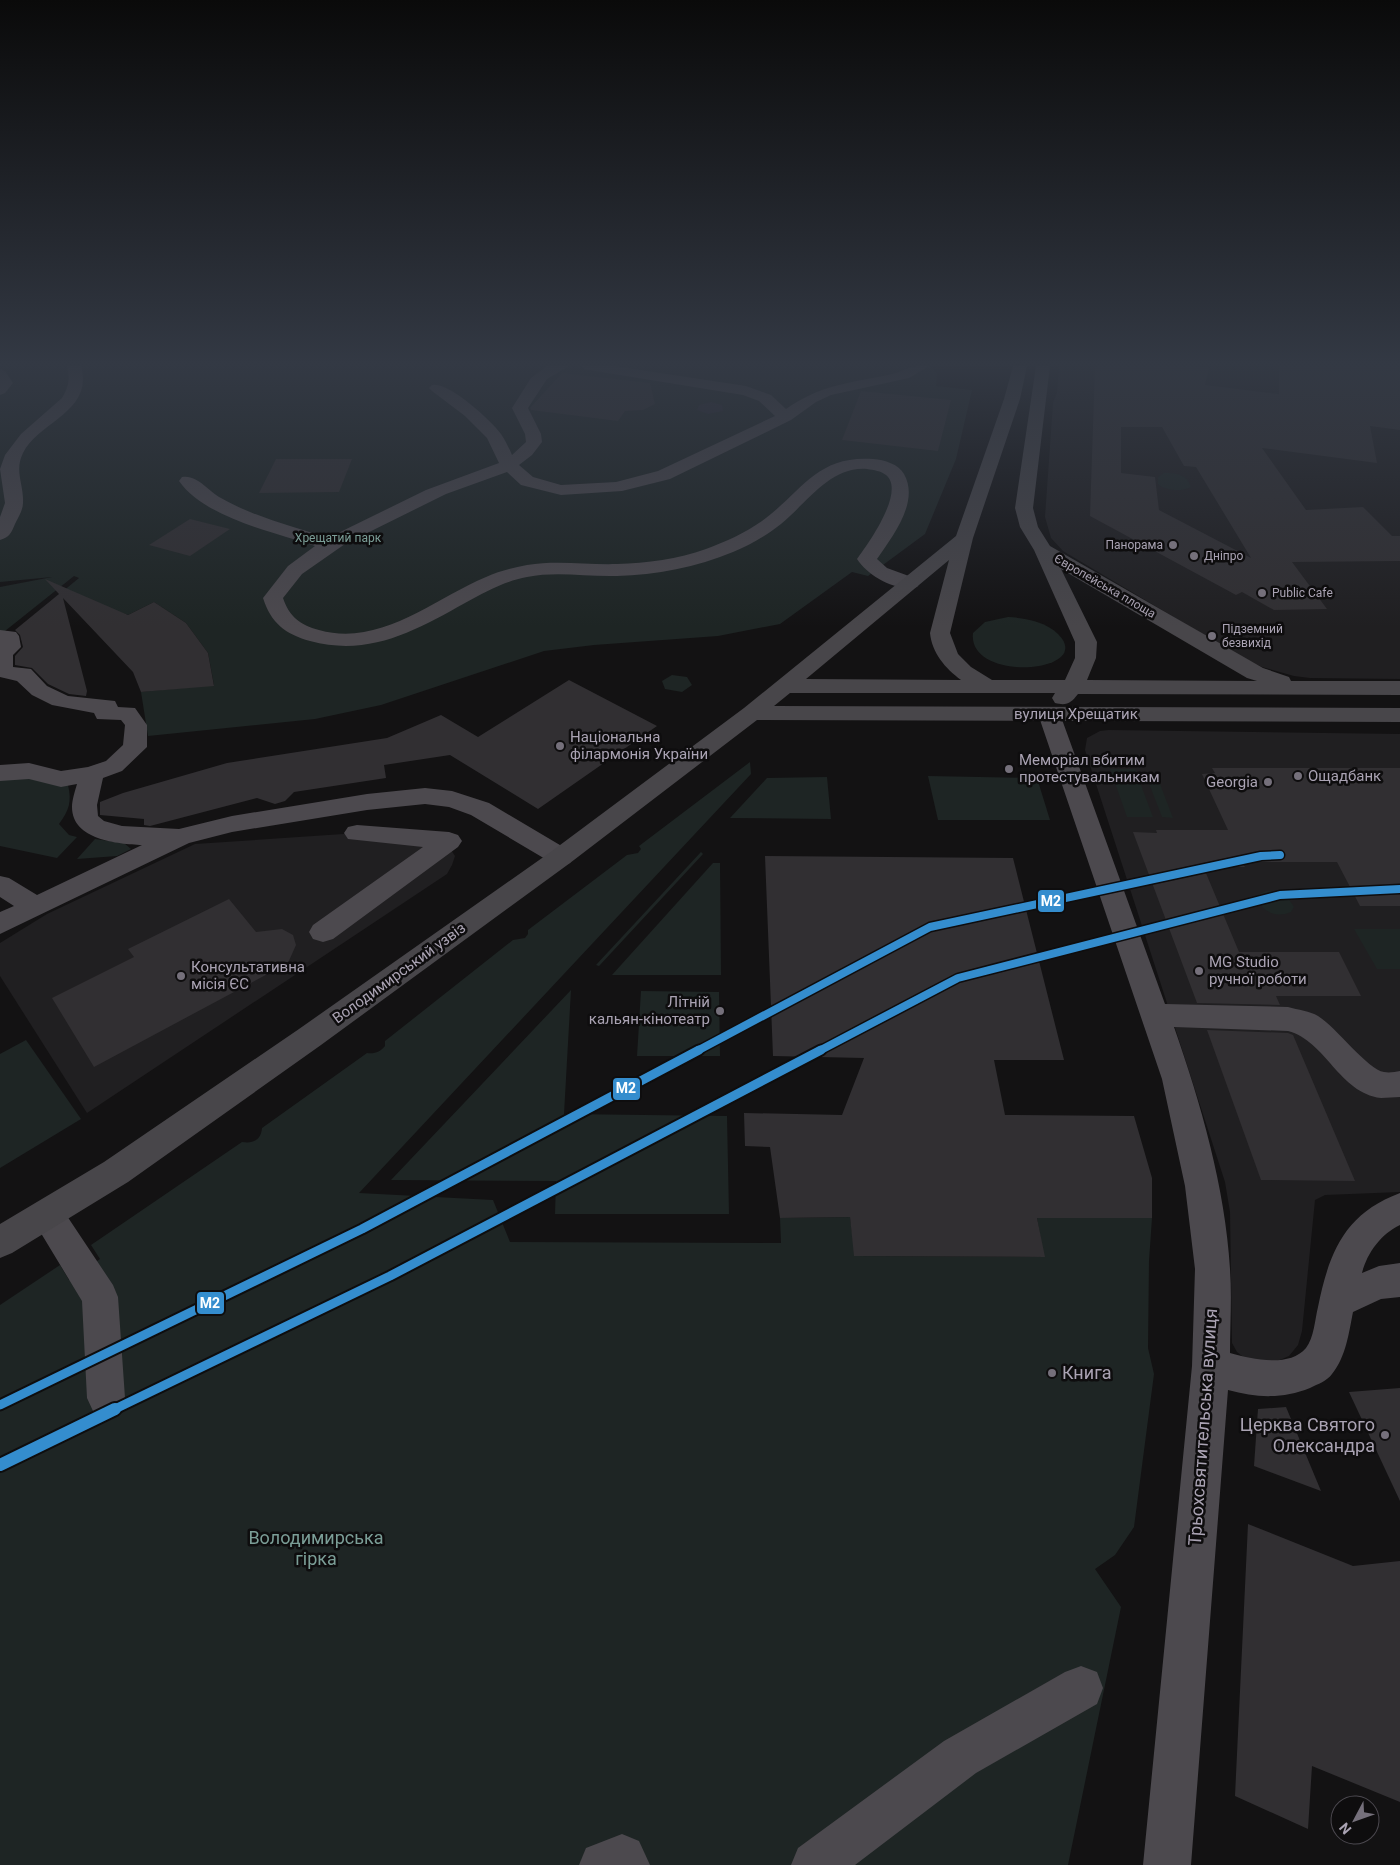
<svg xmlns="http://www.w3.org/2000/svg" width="1400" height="1865" viewBox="0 0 1400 1865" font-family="Roboto,sans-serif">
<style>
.built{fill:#201f21}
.green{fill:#1e2524}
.water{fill:#292733}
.building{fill:#312f32;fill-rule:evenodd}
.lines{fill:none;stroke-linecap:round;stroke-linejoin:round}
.minor{fill:#4c494e;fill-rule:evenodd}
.major{fill:#48464a;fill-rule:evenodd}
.metro-1-far2-casing{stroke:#0e0d0e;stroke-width:11}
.metro-1-far1-casing{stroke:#0e0d0e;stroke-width:13}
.metro-1-casing{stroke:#0e0d0e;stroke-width:16}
.metro-1-far2{stroke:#348dce;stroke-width:8}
.metro-1-far1{stroke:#348dce;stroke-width:9}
.metro-1{stroke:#348dce;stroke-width:12}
.poi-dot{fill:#75707b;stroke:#0e0d0e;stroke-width:2}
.labels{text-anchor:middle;stroke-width:5;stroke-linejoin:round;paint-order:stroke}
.far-park-label{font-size:12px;fill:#7b9e97;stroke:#0e0d0e}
.far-poi-label{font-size:12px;fill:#aaa3b3;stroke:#0e0d0e;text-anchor:start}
.far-street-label{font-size:12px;fill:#aaa3b3;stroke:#0e0d0e}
.street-label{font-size:15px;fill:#aaa3b3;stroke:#0e0d0e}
.poi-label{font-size:15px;fill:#aaa3b3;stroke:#0e0d0e;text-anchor:start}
.near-poi-label{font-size:18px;fill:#aaa3b3;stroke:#0e0d0e;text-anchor:start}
.near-street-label{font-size:18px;fill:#aaa3b3;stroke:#0e0d0e}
.near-park-label{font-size:18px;fill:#7b9e97;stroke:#0e0d0e}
.line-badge{stroke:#0e0d0e;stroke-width:2}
.badge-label{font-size:14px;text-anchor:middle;font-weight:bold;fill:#fff}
</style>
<rect width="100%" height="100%" fill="#131213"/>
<g class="built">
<polygon points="1059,366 1400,366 1400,679 1310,678 1294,676 1262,667 1239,656 1063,551 1051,538 1045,517 1053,403 1057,392"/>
<polygon points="1109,730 1400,734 1400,1192 1325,1195 1315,1200 1302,1331 1298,1345 1289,1356 1275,1362 1247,1360 1237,1352 1232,1343 1230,1212 1225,1182 1085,750 1087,738 1100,731"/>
<polygon points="373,832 449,847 455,856 452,865 447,874 87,1113 0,976 0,943 47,914 195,844"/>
</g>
<g class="green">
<polygon points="0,366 931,366 937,374 936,386 972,390 956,459 925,534 868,576 852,572 780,624 718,636 594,645 544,651 381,705 315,719 148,736 141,692 214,685 208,653 186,623 154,602 128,615 62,592 79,578 74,576 0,635 0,587 52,577 0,582"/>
<path d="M1164,473C1177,473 1186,474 1191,487C1183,492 1165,491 1158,484V477Z"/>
<path d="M1008,617C1025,618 1045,621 1058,634C1097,673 967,684 973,633L985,622Z"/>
<polygon points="672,675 687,677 692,685 682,692 665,689 662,681"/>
<path d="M750,762L751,774L359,1193L493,1200L510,1242L781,1243L780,1218L850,1217L855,1256L1044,1257L1037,1218H1152L1149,1261L1148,1348L1154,1374L1134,1527L1115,1555L1095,1569L1121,1607L1068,1865H0V1305L60,1265L69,1280L100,1259L91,1245L242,1142C253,1144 261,1140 262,1128L367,1053C375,1054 380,1052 385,1046V1041L513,940L525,938L528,934V930L627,855L638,853L641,849L639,846Z"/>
<polygon points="1110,769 1135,769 1153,817 1127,817"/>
<path d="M0,773L68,785C72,802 69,810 59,824L69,835L77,837L57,858L0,846Z"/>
<polygon points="928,776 1037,778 1050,820 938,820"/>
<polygon points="1146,776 1157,776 1173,818 1162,817"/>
<polygon points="827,777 831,819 730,818 767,778"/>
<polygon points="95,839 124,843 131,849 117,856 77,859"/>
<polygon points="701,852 703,854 599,966 596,965"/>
<polygon points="713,863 720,863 721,975 612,975"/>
<path d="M1266,891C1278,891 1288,895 1294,907L1291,912C1278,918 1263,913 1257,899L1259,894Z"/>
<polygon points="1354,929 1400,929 1400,969 1377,969"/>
<polygon points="571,990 564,1114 727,1116 729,1214 555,1214 556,1181 391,1180"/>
<polygon points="641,991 719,992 720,1056 637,1056"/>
<polygon points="26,1040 81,1119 0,1168 0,1054"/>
</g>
<polygon class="water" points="711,402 722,405 723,411 708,414 697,410 699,405"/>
<g class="building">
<path d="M1095,366H1192L1209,368L1205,385L1279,394V366H1400V430L1370,426L1377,463L1262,448L1306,510L1363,507L1392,536H1400V561L1292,562L1327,609L1274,610L1242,592L1236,595L1090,516ZM1121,427H1162L1184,466L1196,467L1251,558L1159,510L1155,477L1121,473Z"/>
<polygon points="562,373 650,383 655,404 643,410 625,411 618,421 531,410 530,408"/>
<polygon points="861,391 951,400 938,451 842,440"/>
<polygon points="276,459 352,459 339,492 259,493"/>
<polygon points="190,519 230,529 190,556 149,545"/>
<polygon points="45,579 128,615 154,602 186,623 208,653 214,686 141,692 133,672 63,598 87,691 86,696 69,694 48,684 32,668 15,665 15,656 23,647 20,635 15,630 59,594"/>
<polygon points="569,680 657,726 538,809 450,755 384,765 386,778 294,792 285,801 275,804 257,798 150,826 144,825 144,819 100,815 100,802 123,793 227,763 387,738 441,715 478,737"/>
<polygon points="1212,768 1400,768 1400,906 1360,906 1337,862 1242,862 1245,867 1203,866 1239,952 1339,952 1361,996 1276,996 1280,1005 1197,1003 1133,832 1157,833 1156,830 1228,830 1202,774 1215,773"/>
<polygon points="765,856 1013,858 1064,1060 994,1060 1005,1115 1134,1116 1152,1178 1152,1218 1037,1218 1045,1257 854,1256 850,1217 780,1218 770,1147 745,1146 744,1113 842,1115 864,1058 773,1056"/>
<polygon points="229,899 256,932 282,929 293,935 296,945 288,963 94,1067 52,998 134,957 128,949"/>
<polygon points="1207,1030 1288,1033 1293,1035 1355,1181 1261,1180"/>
<polygon points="1400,1388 1400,1501 1349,1392"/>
<polygon points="1286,1407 1321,1491 1254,1466 1258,1409"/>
<polygon points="1248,1524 1353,1566 1400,1561 1400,1802 1312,1766 1308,1829 1235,1796"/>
</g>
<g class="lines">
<g class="minor">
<path d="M67,366H81C94,412 39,421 23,453C14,471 24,484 23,503C23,510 18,518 15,524C11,533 10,537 0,540V517L5,503L0,469L5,455L21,434L62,398C69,386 70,379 67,366Z"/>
<path d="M547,366H569L547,379L528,408L541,434L542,442L532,455L519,465L533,477L561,485L616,482L658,471L775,416L759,401L743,395L589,370L584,369L582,366H614L746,386L771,395L786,409C820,385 849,383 888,375C905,371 912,364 929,366L909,378L831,395L816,402L791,420L670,479L622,491L561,495L521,485L507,472L446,494L345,544L302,574L283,598C289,616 300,625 319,630C380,647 432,600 486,577C499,571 513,568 527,565C557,560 587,565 617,564C647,563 678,559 706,549C725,542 745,533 762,521C802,492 816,455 873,459C885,460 898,464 904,474C920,502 892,537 877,559L887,568L917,579L920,583L917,587C896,592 868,576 857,559C868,544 906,491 886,475C881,471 874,470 867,469C830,466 807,503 781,524C766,536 750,545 733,552C697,567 656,575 617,576C587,577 557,571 527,577C505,581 485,592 465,603C415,631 369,657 310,641C285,634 271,623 263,598L288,566L315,546C274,532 205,518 179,481L182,477C197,474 208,491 221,498C254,517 292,526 328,538L426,490L499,463L487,438L465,416L432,391L429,388L432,385C448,381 491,420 501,434C505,440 509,448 512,455L526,442L525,434L512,408L531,378Z"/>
<polygon points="0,369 5,371 13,383 5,393 0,395"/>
<path d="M0,630L16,632L19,636L21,647L13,655V667L31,669L47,686L68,696L115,701L118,707L135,708L147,725V747L122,771L103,778L97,805L98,816L104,821L122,826L179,829L232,816L367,794L425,788L452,791L489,803L570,851L574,857L570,863L561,866L552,863L471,815L449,807L425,804L367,810L232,832L189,843L0,934V912L14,906L0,897V876L9,878L37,895L142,845C118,844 72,840 72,807C72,800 75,791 77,784L61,787L29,779L0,781V765L29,763L61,771L88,767L106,761L123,745L125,725L121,720L97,719L94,713L52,705L32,695L17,681L0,677Z"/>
<path d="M1049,707L1057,709L1060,714L1165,1004L1288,1007C1298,1010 1310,1011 1318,1016C1336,1027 1368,1070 1384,1072C1389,1073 1395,1072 1400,1071V1097C1394,1097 1387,1098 1381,1098C1339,1093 1326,1041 1288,1031L1174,1027C1201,1104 1225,1187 1230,1269C1232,1297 1230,1325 1230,1353C1252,1359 1289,1368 1306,1348C1314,1338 1315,1319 1318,1307C1329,1253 1344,1214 1400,1193V1225C1381,1234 1367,1253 1362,1273L1379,1266L1400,1263V1297L1381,1299L1353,1312C1349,1332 1346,1357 1332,1374C1327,1381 1318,1384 1310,1388C1282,1399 1257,1398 1228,1390L1191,1865H1143L1192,1366L1195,1269L1185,1186L1162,1079L1038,714L1041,709Z"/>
<polygon points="357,825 449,832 458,835 462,841 458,847 333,939 323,942 313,939 309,932 313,925 423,847 348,839 344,833 348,827"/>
<polygon points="47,1200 59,1204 113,1285 118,1297 125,1398 119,1411 106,1417 93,1411 87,1398 82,1301 30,1215 35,1204"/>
<polygon points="1081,1666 1097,1672 1103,1688 1097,1704 976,1773 855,1865 791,1865 798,1848 944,1741 1065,1672"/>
<polygon points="622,1834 639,1841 650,1865 579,1865 586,1848"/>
</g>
<path class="major" d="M1013,366H1027L1020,399L973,538L950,633L958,654L971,667L992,680H1065L1075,658V642L1034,550L1020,527L1015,508L1036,366H1050L1033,508L1038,527L1050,546L1263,668L1289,677L1291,681H1400V695L1078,694C1071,703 1067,706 1055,703L1052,698L1055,693H790L774,706L1400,708V722L757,720L570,863L321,1045L128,1182L12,1253L0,1258V1224L104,1162L299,1029L552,851L744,708L956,536L1004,399ZM949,560L930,633C932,653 945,668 961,680L806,679ZM1061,569L1247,678L1257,681L1087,680L1096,658L1097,642Z"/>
<g class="metro-1-far2-casing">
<g id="metro-1-far2">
<polyline points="697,1051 930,927 1261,856 1280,855"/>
<polyline points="819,1051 958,978 1280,895 1400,889"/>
</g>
</g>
<g class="metro-1-far1-casing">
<g id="metro-1-far1">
<polyline points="0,1405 362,1229 699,1050"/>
<polyline points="113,1410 390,1276 821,1050"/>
</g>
</g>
<g class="metro-1-casing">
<polyline id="metro-1" points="0,1465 115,1409"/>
</g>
<use href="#metro-1-far2" class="metro-1-far2"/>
<use href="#metro-1-far1" class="metro-1-far1"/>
<use href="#metro-1" class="metro-1"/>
</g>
<linearGradient id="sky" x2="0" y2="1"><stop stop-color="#0a0a0a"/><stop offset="0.58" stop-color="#333944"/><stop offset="1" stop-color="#333944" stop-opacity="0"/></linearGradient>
<rect width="1400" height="627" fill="url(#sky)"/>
<g class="poi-dot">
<circle cx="1173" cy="545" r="5"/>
<circle cx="1194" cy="556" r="5"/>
<circle cx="1262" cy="593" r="5"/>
<circle cx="1212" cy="636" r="5"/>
<circle cx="560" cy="746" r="5"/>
<circle cx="1009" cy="769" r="5"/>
<circle cx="1298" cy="776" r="5"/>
<circle cx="1268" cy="782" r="5"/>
<circle cx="1199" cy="971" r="5"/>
<circle cx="181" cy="976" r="5"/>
<circle cx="720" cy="1011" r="5"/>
<circle cx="1052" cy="1373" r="5"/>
<circle cx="1385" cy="1435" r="5"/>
</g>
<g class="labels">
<g class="far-park-label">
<text x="338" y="542">Хрещатий парк</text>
</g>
<g class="far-poi-label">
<text x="1163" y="549" text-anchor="end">Панорама</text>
<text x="1204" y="560">Дніпро</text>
<text x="1272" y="597">Public Cafe</text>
<text x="1222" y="633">Підземний<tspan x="1222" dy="14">безвихід</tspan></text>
</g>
<g class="far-street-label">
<text transform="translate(1105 586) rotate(30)" y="4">Європейська площа</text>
</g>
<g class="street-label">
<text x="1076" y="719">вулиця Хрещатик</text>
<text transform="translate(399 973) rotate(-36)" y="5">Володимирський узвіз</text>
</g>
<g class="poi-label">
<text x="570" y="742">Національна<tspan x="570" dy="17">філармонія України</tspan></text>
<text x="1019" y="765">Меморіал вбитим<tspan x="1019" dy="17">протестувальникам</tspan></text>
<text x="1308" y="781">Ощадбанк</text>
<text x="1258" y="787" text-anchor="end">Georgia</text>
<text x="1209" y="967">MG Studio<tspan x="1209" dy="17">ручної роботи</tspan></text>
<text x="191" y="972">Консультативна<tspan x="191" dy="17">місія ЄС</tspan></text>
<text x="710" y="1007" text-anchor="end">Літній<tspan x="710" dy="17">кальян-кінотеатр</tspan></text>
</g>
<g class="near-poi-label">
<text x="1062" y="1379">Книга</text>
<text x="1375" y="1431" text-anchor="end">Церква Святого<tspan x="1375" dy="21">Олександра</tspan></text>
</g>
<g class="near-street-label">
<text transform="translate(1203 1427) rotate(-86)" y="6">Трьохсвятительська вулиця</text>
</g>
<g class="near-park-label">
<text x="316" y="1544">Володимирська<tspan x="316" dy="21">гірка</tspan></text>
</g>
</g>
<g class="line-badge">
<rect x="1037" y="889" width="28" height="24" rx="5" fill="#348dce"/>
<rect x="612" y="1077" width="29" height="24" rx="5" fill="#348dce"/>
<rect x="196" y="1291" width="29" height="24" rx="5" fill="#348dce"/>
</g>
<g class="badge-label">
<text x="1051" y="906">M2</text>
<text x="626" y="1093">M2</text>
<text x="210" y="1308">M2</text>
</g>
<g transform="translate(1355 1820) rotate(229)"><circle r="24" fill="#0e0d0e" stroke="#4c4950"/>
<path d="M0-4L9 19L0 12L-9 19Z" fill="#75707b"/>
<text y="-8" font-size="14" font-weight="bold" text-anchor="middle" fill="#aaa3b3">N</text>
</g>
</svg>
